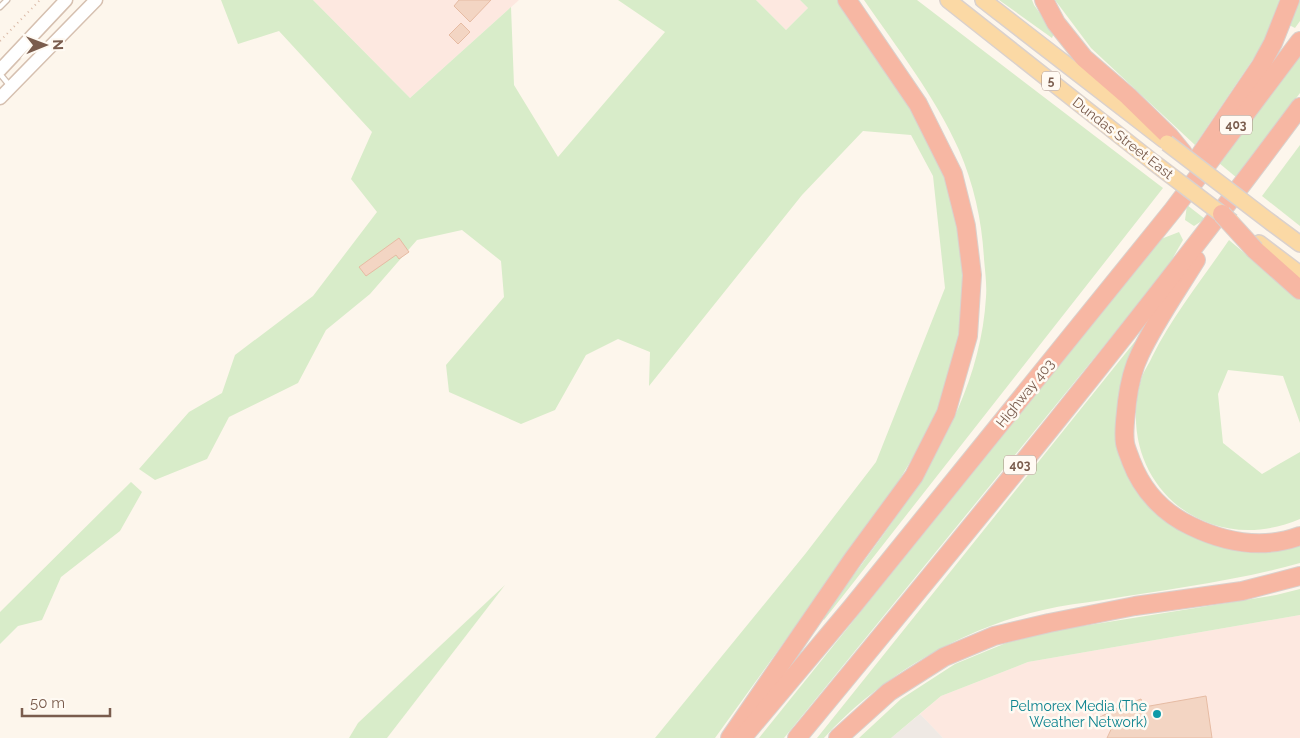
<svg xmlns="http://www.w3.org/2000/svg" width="1300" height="738" viewBox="0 0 1300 738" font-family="Raleway,sans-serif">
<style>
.commercial{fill:#fde8e0}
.industrial{fill:#efe9e4}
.green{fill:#d8ecc9}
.building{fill:#f3d5c3;stroke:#e6bba3}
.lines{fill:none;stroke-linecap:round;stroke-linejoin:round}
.lane-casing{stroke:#d1beb0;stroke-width:7}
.secondary-casing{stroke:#d6c0b0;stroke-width:15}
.primary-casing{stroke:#dad1cd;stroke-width:18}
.highway-casing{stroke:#dad1cd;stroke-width:20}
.path{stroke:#d9b8a5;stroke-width:2;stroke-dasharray:1 4;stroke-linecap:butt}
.lane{stroke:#fff;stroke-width:4.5}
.secondary{stroke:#fff;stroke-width:12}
.primary{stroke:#fbd9a5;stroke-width:15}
.highway{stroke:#f7b7a3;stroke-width:18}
.primary-bridge-casing{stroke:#dad1cd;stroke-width:18;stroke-linecap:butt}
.highway-bridge-casing{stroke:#dad1cd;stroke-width:20;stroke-linecap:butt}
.primary-bridge{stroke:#fbd9a5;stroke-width:15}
.highway-bridge{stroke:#f7b7a3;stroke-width:18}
.culture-dot{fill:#0f9aa8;stroke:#fffaf3;stroke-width:2}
.labels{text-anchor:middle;stroke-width:5;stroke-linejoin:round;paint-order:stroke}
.shield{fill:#fffaf3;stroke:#a28b7f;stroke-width:1}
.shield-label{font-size:12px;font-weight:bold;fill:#7a5c4d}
.street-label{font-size:14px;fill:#7a5c4d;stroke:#fffaf3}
.culture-label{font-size:14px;fill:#0d838f;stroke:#fffaf3;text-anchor:end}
</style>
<rect width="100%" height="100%" fill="#fdf6ec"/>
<g class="commercial">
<polygon points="313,0 519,0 410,98"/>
<polygon points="756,0 800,0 808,8 786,30"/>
<polygon points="1300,615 1300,738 943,738 920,714 941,696 1028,662"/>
</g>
<polygon class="industrial" points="920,714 943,738 891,738"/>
<g class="green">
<polygon points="221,0 313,0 410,98 511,7 514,85 558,157 665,32 618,0 756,0 786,30 808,8 800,0 843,0 897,76 957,188 970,301 939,414 892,492 715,738 655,738 806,553 876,462 945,288 933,176 911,135 863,131 802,195 649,386 650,352 618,339 586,355 555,410 521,424 449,392 446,365 504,297 501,261 462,230 417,240 370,294 326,330 298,383 229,417 207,459 155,480 139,469 189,412 222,393 235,355 313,296 377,212 351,179 372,132 279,31 238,44"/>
<path d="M864,0H917L1163,188L824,620L822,618C892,522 979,420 986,297C987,285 985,271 984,259C982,221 974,185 959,150C935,96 897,48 864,0Z"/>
<polygon points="999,0 1032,0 1034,5 1054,33 1052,38"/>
<polygon points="1055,0 1282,0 1264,43 1195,145 1091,48"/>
<polygon points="1298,0 1300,0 1300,21 1295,28 1289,25 1295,13"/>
<polygon points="1300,56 1300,93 1237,178 1219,163"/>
<polygon points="1300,145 1300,226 1262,196"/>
<polygon points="1187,205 1205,219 1194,226 1185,220"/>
<polygon points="1179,232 1183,240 1166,270 784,738 759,738 1161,239"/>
<path d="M1229,240L1300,300V423L1283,376L1228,370L1218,394L1223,443L1262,474L1300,452V519C1205,560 1113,481 1141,380C1143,372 1149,364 1152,357C1173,315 1203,278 1229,240Z"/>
<path d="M1153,319L1126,373L1117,410L1120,448L1179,529L1300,542V563C1236,581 1169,589 1103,600C1083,603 1063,605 1043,610C963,628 879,677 824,738H817Z"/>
<polygon points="131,482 142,492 120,531 61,577 42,620 18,626 0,644 0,612"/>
<polygon points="505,585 387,738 349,738 358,723"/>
<polygon points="1300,589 1300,615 1028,662 941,696 891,738 859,738 901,699 955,664 1006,643 1058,630 1276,595"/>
</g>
<g class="building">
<polygon points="459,0 491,0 470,22 454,6"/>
<polygon points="461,23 470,32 458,44 449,35"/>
<polygon points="399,238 409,252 399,259 396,255 366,276 359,267"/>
<polygon points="1206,696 1212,738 1107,738 1116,719 1093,721 1115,709 1141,699 1144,707"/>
</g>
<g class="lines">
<g class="lane-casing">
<g id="lane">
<polyline points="0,7 7,0"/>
<polyline points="0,74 10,86"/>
</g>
</g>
<g class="secondary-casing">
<g id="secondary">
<polyline points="0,70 66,0"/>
<polyline points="0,98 96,0"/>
</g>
</g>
<g class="primary-casing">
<g id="primary">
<polyline points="948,0 1153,162"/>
<polyline points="983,0 1164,140"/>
<polyline points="1273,224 1300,244"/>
<polyline points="1259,243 1300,274"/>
</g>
</g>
<g class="highway-casing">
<g id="highway">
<polyline points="1044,0 1056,23 1084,58 1128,96 1170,137 1183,153"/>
<polyline points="1198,158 1261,65 1273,43 1290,0"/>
<polyline points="1255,250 1300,290"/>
<path d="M1196,260C1177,291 1155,322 1140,354C1133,368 1129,386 1127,402C1126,415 1123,430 1125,443C1126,449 1129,455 1131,461C1142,490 1163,513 1191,526C1226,543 1262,550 1300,536"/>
<polyline points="730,738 853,559 914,476 946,413 968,336 972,275 966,226 953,174 918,104 847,0"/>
<polyline points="742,738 852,607 1173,210 1300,41"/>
<path d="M797,738C968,531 1140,323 1300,107"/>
<polyline points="838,738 889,692 944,657 994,636 1049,623 1135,606 1242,591 1300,576"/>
</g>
</g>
<polyline class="path" points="0,41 40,0"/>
<use href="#lane" class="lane"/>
<use href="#secondary" class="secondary"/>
<use href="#primary" class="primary"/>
<use href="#highway" class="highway"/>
<g class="primary-bridge-casing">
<g id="primary-bridge">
<polyline points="1167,143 1273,224"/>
<polyline points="1153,162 1232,222"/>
</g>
</g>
<g class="highway-bridge-casing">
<polyline id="highway-bridge" points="1222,214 1255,250"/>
</g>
<use href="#primary-bridge" class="primary-bridge"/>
<use href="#highway-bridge" class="highway-bridge"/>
</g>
<circle class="culture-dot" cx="1157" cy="714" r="5"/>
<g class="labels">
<g class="shield">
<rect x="1042" y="71.5" width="18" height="19" rx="4"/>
<rect x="1220" y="115.5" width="32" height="19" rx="4"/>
<rect x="1004" y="455.5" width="32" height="19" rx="4"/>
</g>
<g class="shield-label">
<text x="1051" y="85">5</text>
<text x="1236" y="129">403</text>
<text x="1020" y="469">403</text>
</g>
<g class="street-label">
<text transform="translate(1123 138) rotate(38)" y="5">Dundas Street East</text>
<text transform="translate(1025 393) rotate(-51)" y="5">Highway 403</text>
</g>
<g class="culture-label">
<text x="1147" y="711">Pelmorex Media (The<tspan x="1147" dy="16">Weather Network)</tspan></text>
</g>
</g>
<g transform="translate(45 45) rotate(89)" stroke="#fffaf3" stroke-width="4" paint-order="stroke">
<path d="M0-4L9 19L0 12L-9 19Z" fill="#7a5c4d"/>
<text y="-8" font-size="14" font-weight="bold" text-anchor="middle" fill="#7a5c4d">N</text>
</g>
<path d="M22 708v8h88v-8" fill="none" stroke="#7a5c4d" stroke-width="2.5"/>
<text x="30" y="708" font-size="15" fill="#7a5c4d" stroke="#fffaf3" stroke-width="4" paint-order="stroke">50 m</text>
</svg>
